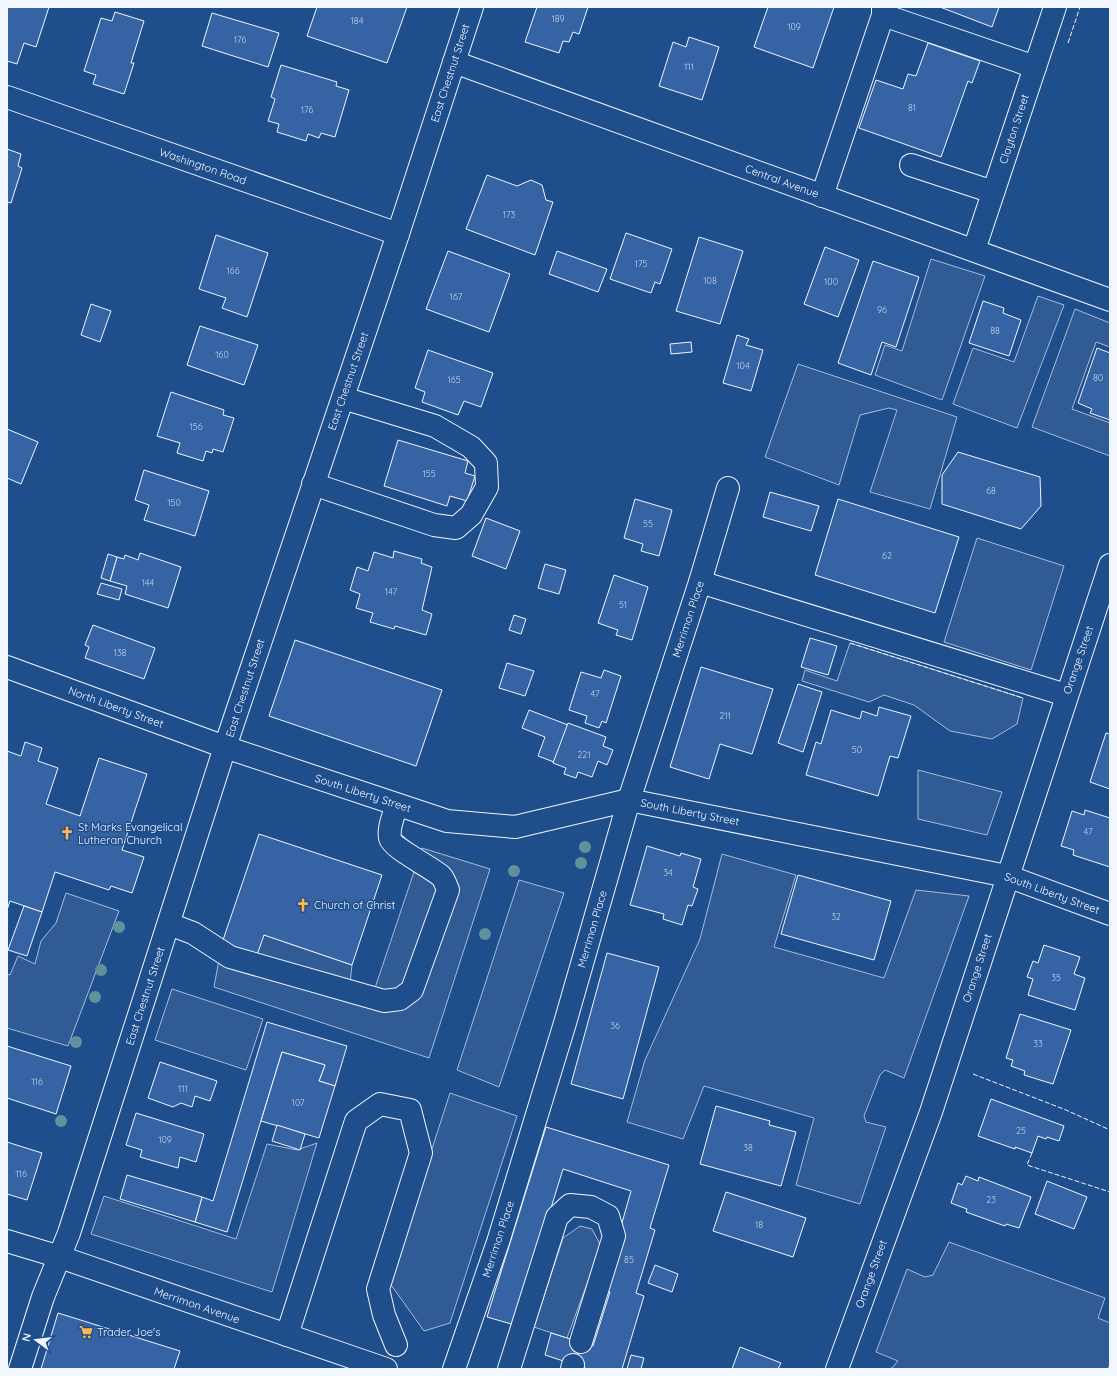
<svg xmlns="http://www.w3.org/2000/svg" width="1117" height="1376" viewBox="0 0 1117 1376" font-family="Quicksand,sans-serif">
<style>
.built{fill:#305b95;stroke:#a8bbd7}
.building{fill:#3563a3;stroke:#f2f6ff}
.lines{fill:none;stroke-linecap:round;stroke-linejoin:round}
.minor-casing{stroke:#f2f6ff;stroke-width:24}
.major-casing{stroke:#f2f6ff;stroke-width:24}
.minor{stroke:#1f4e8c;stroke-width:22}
.major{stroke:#1f4e8c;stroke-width:22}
.fence{stroke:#f2f6ff;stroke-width:1;stroke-dasharray:5 2;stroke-linecap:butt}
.tree{fill:#61919a}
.labels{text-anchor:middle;stroke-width:3;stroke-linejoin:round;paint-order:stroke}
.number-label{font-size:9px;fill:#c3d1e8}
.street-label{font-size:11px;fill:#f2f6ff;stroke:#1f4e8c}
.poi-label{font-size:11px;fill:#f2f6ff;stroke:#1f4e8c;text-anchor:start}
</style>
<rect width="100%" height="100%" fill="#1f4e8c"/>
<g class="built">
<polygon points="931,259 985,276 942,400 875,375 885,345 902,351"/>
<polygon points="1038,296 1064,305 1017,428 953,404 973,348 1014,362"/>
<polygon points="1075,309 1110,323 1110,347 1096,342 1072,409 1110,423 1110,456 1032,427"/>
<polygon points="798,364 957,417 930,509 870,492 897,410 889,408 860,415 839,485 765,457"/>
<polygon points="977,538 1064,566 1031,670 944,642"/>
<polygon points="850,643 1023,698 1017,724 992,739 950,731 914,705 884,695 869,702 802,681 805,670 837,681"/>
<polygon points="918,770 1002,792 987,835 918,819"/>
<polygon points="422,848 490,869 429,1058 214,987 222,943 264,935 352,965 350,984 374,991"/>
<polygon points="722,854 796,875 774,947 884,978 916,890 969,896 904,1078 885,1070 880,1075 864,1116 866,1122 886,1127 860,1204 796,1185 814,1118 704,1086 683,1139 627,1122 645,1060 700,939"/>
<polygon points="519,880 564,893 499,1087 457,1070"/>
<polygon points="66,893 119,911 68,1046 7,1028 7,974 10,975 18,956 35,964 41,941 56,923"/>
<polygon points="172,989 263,1019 246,1070 155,1040"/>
<polygon points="450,1093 517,1116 450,1323 424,1331 389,1282"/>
<polygon points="317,1143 272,1292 91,1234 104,1196 236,1239 267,1144 297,1150"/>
<polygon points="580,1226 592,1229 601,1246 567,1338 534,1327 563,1238"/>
<polygon points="949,1242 1105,1298 1098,1318 1110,1323 1110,1364 1108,1369 887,1369 892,1368 898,1361 876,1352 907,1269 925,1277 933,1275"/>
</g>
<g class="building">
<polygon points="7,7 49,7 36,47 24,43 17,64 7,61"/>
<polygon points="317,7 407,7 387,63 307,36"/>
<polygon points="537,7 588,7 579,34 573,32 569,42 563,41 559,53 525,42"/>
<polygon points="768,7 834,7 813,68 754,47"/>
<polygon points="940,7 999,7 992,27"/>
<polygon points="115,12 144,21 131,63 134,63 124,94 93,84 96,75 84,71 101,18 112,21"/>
<polygon points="212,13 279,33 268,67 202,46"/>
<polygon points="689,37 719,47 702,100 659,86 673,42 686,47"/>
<polygon points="928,43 980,61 972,83 968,81 941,157 859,128 876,80 903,89 908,74 916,76"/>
<polygon points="281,65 337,82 336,86 349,90 335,137 321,133 319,138 308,134 306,141 277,132 279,124 268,121 275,99 271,97"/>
<polygon points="7,149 21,154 18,166 22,168 11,203 7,202"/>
<polygon points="487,175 517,186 531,180 542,185 546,200 553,202 535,255 466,229"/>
<polygon points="626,233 672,249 660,284 655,282 651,293 610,279"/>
<polygon points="216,235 268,253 247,317 222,308 226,298 199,289"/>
<polygon points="699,237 743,251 720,324 676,311"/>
<polygon points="825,247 859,260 838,317 804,304"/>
<polygon points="448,251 510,274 489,332 426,309"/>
<polygon points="557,251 607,269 598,292 549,274"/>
<polygon points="873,261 919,277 896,347 882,342 871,375 838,363"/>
<polygon points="983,301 1004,308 1003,313 1021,320 1009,356 969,343"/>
<polygon points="91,304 111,311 100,342 81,335"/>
<polygon points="200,326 258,345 244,385 187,365"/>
<polygon points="737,335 749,339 746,345 763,350 751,391 723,383"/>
<polygon points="691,342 692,352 671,354 670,344"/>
<polygon points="1097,348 1110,353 1110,420 1090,413 1092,409 1078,403"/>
<polygon points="428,350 493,373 481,407 464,401 458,415 422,402 425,392 415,388"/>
<polygon points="171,392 224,410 223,415 234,418 223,452 213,449 212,453 206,451 203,461 177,453 180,443 157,436"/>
<polygon points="7,429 38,442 21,484 7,478"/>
<polygon points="398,440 468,461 465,473 475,476 467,501 450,496 447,506 384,486"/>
<polygon points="958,452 1040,477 1041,506 1021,529 942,504 942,475"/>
<polygon points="144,470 209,491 195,536 144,520 149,505 135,500"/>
<polygon points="770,492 819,506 811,531 763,517"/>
<polygon points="635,499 672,510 659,556 641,551 643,544 624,538"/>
<polygon points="838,499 959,537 935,613 815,575"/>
<polygon points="486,518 520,531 506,569 472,556"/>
<polygon points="394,551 422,559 421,563 432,567 422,610 432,614 426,635 395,626 394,629 370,622 373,613 356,608 360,594 350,590 357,567 368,571 374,552 393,558"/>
<polygon points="140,553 181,567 168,608 125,594 127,586 110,581 117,557 124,559 125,555 138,560"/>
<polygon points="108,554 117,557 110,581 101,578"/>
<polygon points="545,564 566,570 559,594 538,588"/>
<polygon points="614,575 648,587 632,640 616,635 618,630 598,623"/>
<polygon points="101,583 122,589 119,600 97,594"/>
<polygon points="514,615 526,619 521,634 509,630"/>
<polygon points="93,625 155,648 144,679 85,658 89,647 85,645"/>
<polygon points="810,638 837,646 828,675 801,667"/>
<polygon points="295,640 442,690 416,766 269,716"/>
<polygon points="507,663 534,671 525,696 499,688"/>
<polygon points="701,667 773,689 752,754 720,744 709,779 670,767"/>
<polygon points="604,670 621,676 606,723 602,721 599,728 585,723 587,716 569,710 581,672 601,678"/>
<polygon points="798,684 822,692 803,752 778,743"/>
<polygon points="879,707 911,716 898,758 890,756 878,796 806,775 816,742 821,744 831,710 860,719 862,711 877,716"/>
<polygon points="529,710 568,725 554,762 538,756 545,737 522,728"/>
<polygon points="568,723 606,737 603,746 613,750 607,765 598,761 592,777 578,772 576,778 564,774 566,768 553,763"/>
<polygon points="1106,733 1110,734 1110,789 1090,782"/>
<polygon points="25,742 42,748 38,761 58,768 46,804 80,816 99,758 147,774 122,850 144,857 132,893 111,886 109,890 55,872 42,912 10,901 7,910 7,751 21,756"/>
<polygon points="1085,810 1110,818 1110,867 1073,855 1074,850 1061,846 1072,811 1084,815"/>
<polygon points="259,834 382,875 352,965 264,935 257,955 222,943"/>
<polygon points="647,846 680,856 681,853 701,859 693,887 698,889 692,906 688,905 682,925 663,919 664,914 630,905"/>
<polygon points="798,875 891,901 874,960 781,934"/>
<polygon points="24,906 42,912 27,956 8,950"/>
<polygon points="1044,945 1080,957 1074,974 1085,978 1075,1010 1028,995 1033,979 1027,977 1033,961 1038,963"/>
<polygon points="607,953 659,967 623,1099 571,1084"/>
<polygon points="1020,1014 1071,1030 1053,1084 1024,1075 1025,1071 1011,1066 1013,1060 1006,1058"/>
<polygon points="267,1022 347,1046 335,1086 319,1081 325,1065 282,1052 227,1232 195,1222 202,1197 213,1201"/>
<polygon points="7,1046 71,1066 56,1114 7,1098"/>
<polygon points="282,1052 325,1065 319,1081 335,1086 319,1138 261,1121"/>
<polygon points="160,1062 217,1081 210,1101 195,1096 192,1107 181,1103 173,1107 148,1098"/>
<polygon points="991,1099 1064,1126 1059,1141 1047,1137 1046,1139 1038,1136 1032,1153 1015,1147 1015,1149 978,1136"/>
<polygon points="716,1106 770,1121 769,1125 796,1132 781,1186 700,1164"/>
<polygon points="136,1113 204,1134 196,1162 180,1157 178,1168 140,1157 142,1150 126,1145"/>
<polygon points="277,1125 305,1134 300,1150 272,1141"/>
<polygon points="546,1127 669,1165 650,1228 655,1230 636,1293 644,1296 622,1369 588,1369 545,1355 551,1333 593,1346 610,1292 603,1290 631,1191 563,1169 515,1325 487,1317"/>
<polygon points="7,1142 42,1153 27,1200 7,1194"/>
<polygon points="127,1175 202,1197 195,1222 120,1199"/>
<polygon points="966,1176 978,1181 979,1177 1031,1197 1019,1228 1006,1224 1005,1226 966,1212 967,1209 951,1203 958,1183 962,1185"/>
<polygon points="1047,1181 1087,1197 1074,1229 1035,1214"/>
<polygon points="726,1192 806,1218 793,1257 713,1231"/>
<polygon points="655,1265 678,1274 672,1292 648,1283"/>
<polygon points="58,1313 180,1351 174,1369 41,1369"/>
<polygon points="740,1347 781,1363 778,1369 732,1369"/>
<polygon points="631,1355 644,1358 641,1369 627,1369"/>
</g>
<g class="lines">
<g class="minor-casing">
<g id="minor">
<polyline points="883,7 883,15 1035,67"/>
<polyline points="454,62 1110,300"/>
<polyline points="7,97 398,234"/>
<polyline points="911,165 993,192"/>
<polyline points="822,196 883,15"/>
<polyline points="974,250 1055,7"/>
<polyline points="313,484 434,525 456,528 471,515 487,487 486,463 471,447 435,426 343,398"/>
<polyline points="700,582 1066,695"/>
<polyline points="7,667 225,747 447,821 515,827 629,800 1007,876 1110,914"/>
<path d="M169,924L193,933L230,957L384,1001L400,999L412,990L448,890C446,885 444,879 441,876C431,867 392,848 390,838C388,827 394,815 397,805"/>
<polyline points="287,1335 356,1121 380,1104 410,1110 421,1153 378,1289 384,1315 396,1345"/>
<polyline points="20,1369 43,1297 69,1233 225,747 398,234 472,7"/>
<polyline points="454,1369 498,1242 565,1023 629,800 700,582 728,488"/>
<polyline points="509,1369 557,1217 570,1205 591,1207 608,1216 614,1236 581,1342"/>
<polyline points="572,1369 573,1365"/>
<polyline points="837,1369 931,1112 1110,565"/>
</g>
</g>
<g class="major-casing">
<polyline id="major" points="7,1241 60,1257 386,1369"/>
</g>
<use href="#minor" class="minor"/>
<use href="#major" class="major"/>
<g class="fence">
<polyline points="1068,43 1080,7"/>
<polyline points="850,643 1023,698"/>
<polyline points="973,1074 1066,1110 1110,1130"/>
<polyline points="1032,1153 1027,1165 1110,1192"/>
</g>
</g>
<g class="tree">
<circle cx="585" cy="847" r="6"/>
<circle cx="581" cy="863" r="6"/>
<circle cx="514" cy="871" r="6"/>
<circle cx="119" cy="927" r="6"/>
<circle cx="485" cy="934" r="6"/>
<circle cx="101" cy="970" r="6"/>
<circle cx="95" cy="997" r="6"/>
<circle cx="76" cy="1042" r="6"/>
<circle cx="61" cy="1121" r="6"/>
</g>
<defs>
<g id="church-bare" transform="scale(1.08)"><path d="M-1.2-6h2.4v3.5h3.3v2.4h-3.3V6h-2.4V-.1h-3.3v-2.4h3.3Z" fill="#ffb74d" stroke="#1f4e8c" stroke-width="2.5" paint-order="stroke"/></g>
<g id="supermarket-bare" transform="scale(1.08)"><path d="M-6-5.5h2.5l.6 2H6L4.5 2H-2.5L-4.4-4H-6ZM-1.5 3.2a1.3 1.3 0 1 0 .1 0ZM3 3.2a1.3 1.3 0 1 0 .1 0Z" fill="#ffb74d" stroke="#1f4e8c" stroke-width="2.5" paint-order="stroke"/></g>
</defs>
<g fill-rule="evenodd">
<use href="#church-bare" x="67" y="833"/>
<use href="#church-bare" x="303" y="905"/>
<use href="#supermarket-bare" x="86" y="1332"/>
</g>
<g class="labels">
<g class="number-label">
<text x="558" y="22">189</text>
<text x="357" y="24">184</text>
<text x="794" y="30">109</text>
<text x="240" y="43">176</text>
<text x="689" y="70">111</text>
<text x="912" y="111">81</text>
<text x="307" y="113">176</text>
<text x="509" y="218">173</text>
<text x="641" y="267">175</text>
<text x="233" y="274">166</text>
<text x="710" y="284">108</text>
<text x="831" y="285">100</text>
<text x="456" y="300">167</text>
<text x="882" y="313">96</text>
<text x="995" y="334">88</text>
<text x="222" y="358">160</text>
<text x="743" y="369">104</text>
<text x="1098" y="381">80</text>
<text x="454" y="383">165</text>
<text x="196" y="430">156</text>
<text x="429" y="477">155</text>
<text x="991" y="494">68</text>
<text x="174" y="506">150</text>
<text x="648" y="527">55</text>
<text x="887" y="559">62</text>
<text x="148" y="586">144</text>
<text x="391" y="595">147</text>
<text x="623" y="608">51</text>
<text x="120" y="656">138</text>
<text x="595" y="697">47</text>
<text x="725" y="719">211</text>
<text x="857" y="753">50</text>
<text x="584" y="758">221</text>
<text x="1088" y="835">47</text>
<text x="668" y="876">34</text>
<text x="836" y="920">32</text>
<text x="1056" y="981">35</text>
<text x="615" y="1029">36</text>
<text x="1038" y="1047">33</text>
<text x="37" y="1085">116</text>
<text x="183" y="1092">111</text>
<text x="298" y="1106">107</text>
<text x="1021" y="1134">25</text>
<text x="165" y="1143">109</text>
<text x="748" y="1151">38</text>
<text x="21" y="1177">116</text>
<text x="991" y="1203">23</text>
<text x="759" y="1228">18</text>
<text x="629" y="1263">85</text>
</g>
<g class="street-label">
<text transform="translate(450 73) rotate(-72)" y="4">East Chestnut Street</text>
<text transform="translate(1014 129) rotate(-72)" y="4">Clayton Street</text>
<text transform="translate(203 166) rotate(19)" y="4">Washington Road</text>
<text transform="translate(782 181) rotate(20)" y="4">Central Avenue</text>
<text transform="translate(348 381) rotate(-71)" y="4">East Chestnut Street</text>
<text transform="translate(688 619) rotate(-72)" y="4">Merrimon Place</text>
<text transform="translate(1078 660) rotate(-71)" y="4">Orange Street</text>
<text transform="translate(245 688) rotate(-72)" y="4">East Chestnut Street</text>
<text transform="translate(116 707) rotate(20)" y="4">North Liberty Street</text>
<text transform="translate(363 793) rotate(18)" y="4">South Liberty Street</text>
<text transform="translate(690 812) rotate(11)" y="4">South Liberty Street</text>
<text transform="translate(1052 893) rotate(20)" y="4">South Liberty Street</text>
<text transform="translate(592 929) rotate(-74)" y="4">Merrimon Place</text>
<text transform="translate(977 968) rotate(-72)" y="4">Orange Street</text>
<text transform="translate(145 996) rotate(-72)" y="4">East Chestnut Street</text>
<text transform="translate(498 1239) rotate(-72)" y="4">Merrimon Place</text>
<text transform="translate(871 1274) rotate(-70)" y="4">Orange Street</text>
<text transform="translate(197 1305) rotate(19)" y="4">Merrimon Avenue</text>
</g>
<g class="poi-label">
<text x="78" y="831">St Marks Evangelical<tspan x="78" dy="13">Lutheran Church</tspan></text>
<text x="314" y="909">Church of Christ</text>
<text x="97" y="1336">Trader Joe's</text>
</g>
</g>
<rect width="1117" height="1376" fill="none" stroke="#f2f6ff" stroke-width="16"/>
<g transform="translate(36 1340) rotate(285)" stroke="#1f4e8c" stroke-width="3" paint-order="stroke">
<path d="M0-3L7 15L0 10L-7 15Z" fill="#f2f6ff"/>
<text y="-6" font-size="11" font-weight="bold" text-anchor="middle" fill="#f2f6ff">N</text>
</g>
</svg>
